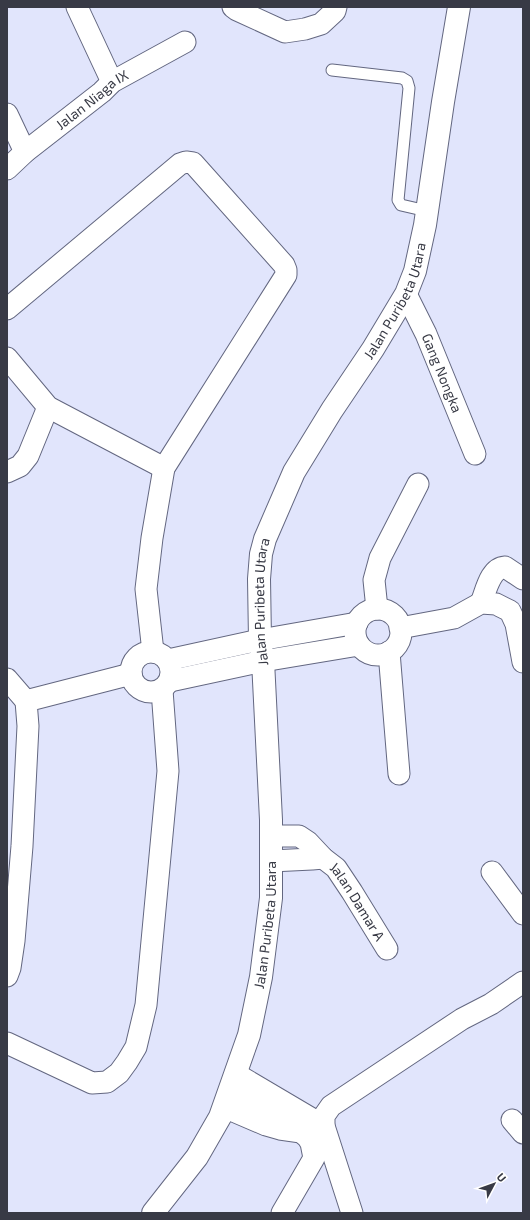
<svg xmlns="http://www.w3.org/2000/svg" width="530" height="1220" viewBox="0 0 530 1220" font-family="'Exo 2',sans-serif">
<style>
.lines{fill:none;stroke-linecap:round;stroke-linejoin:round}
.service-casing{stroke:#636780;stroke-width:13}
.minor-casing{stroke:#636780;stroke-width:23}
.tertiary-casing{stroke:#636780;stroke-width:24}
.service{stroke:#fff;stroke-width:11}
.minor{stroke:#fff;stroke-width:21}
.tertiary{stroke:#fff;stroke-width:22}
.labels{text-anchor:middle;stroke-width:4;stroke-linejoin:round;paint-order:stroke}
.street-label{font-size:14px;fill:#383a45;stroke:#fff}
</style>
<rect width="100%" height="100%" fill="#e1e5fc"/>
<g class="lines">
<g class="service-casing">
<polyline id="service" points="332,70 402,78 407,81 409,88 398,200 401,205 427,211"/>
</g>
<g class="minor-casing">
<g id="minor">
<polyline points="77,7 112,82"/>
<polyline points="233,7 237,10 285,32 305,29 321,24 335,11 336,7"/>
<polyline points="7,114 25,152"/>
<path id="s1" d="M7,169L25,152L102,92L112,82L185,42"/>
<path id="s2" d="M406,294L426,334L475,454"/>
<polyline points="7,309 180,164 186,162 193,163 284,265 286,270 286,275 164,468 152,538 146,589 153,652"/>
<polyline points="7,358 48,407 164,468"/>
<polyline points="7,472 20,466 28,456 48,407"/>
<path d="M481,603C486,591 490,568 505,567L523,579"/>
<polyline points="377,609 374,580 380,558 418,484"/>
<circle cx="378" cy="632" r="23"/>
<polyline points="400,628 454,618 481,603 496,604 510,611 516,624 523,662"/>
<circle cx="151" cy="672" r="20"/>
<polyline points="389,652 399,774"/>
<polyline points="168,660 260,640 357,623"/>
<polyline points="7,679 26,701"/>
<polyline points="170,681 263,661 359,645"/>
<path id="s3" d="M271,836H299L308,842L323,858L336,868L352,892L387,949"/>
<polyline points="271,861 312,859 323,858"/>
<polyline points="492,872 523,914"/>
<polyline points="7,976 10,968 14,941 22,846 28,726 26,701 131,674"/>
<polyline points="7,1043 92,1083 107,1082 119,1073 127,1062 136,1047 146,1005 168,771 162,690"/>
<polyline points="236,1074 324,1126"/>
<polyline points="230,1091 275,1110 285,1117 308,1138 311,1143 314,1158 282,1213"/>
<polyline points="224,1107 266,1125 280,1129 301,1132"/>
<polyline points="512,1120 523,1133"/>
<polyline points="352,1213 324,1126 324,1116 331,1106 462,1019 491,1004 523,982"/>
</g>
</g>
<g class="tertiary-casing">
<g id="tertiary">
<path id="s4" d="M153,1213L197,1157L220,1117L249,1035L261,977L271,898V820L263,661L260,640L259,579L261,554L265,539L294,472L332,410L373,349L406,294L415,271L425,225L443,102L459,7"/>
</g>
</g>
<use href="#service" class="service"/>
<use href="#minor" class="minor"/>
<use href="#tertiary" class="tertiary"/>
</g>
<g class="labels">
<g class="street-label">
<text dy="5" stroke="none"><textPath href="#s1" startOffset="110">Jalan Niaga IX</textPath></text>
<text dy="5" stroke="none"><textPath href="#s4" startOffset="976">Jalan Puribeta Utara</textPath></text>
<text dy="5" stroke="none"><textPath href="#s2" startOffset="87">Gang Nongka</textPath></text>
<text dy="5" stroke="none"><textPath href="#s4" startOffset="640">Jalan Puribeta Utara</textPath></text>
<text dy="5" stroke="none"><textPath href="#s3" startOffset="117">Jalan Damar A</textPath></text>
<text dy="5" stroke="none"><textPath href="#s4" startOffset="316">Jalan Puribeta Utara</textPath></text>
</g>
</g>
<rect width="530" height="1220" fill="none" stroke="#383a45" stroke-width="16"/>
<g transform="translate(494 1184) rotate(49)" stroke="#ffffff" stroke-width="3" paint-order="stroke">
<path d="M0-3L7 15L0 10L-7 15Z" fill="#383a45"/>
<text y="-6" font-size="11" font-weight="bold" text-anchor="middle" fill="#383a45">U</text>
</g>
</svg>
